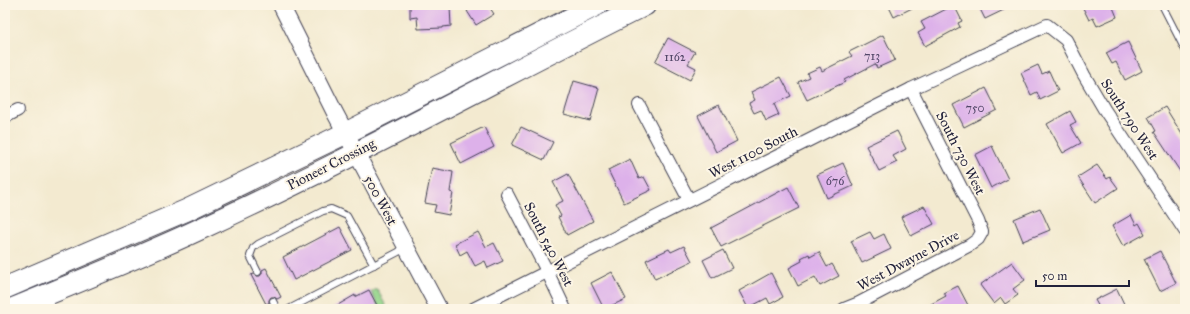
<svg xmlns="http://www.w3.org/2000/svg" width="1190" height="314" viewBox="0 0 1190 314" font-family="'IM FELL Great Primer',serif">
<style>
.green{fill:#96d68c;stroke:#5c7c64}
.building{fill:#ddb1ea}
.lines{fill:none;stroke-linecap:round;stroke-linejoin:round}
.lane-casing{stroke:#414051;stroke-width:8}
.street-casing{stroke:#414051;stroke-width:14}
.secondary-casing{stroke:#414051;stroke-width:18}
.highway-casing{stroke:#414051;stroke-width:23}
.lane{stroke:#fff;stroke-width:6}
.street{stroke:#fff;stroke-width:12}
.secondary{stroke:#fff;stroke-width:16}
.highway{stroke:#fff;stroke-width:21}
.labels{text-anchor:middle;stroke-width:4;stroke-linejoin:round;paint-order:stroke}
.number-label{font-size:12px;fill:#514667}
.street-label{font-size:14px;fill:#22223b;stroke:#fcf5e5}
</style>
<rect width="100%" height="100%" fill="#fcf5e5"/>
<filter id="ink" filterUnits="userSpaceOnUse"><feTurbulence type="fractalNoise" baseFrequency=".025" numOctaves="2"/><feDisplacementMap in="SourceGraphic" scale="8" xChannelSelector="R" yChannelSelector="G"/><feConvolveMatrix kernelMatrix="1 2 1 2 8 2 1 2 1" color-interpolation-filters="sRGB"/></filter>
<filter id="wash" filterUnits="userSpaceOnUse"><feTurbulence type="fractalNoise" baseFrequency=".012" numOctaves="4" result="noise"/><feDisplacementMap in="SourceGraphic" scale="16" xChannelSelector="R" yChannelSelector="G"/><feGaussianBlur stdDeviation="0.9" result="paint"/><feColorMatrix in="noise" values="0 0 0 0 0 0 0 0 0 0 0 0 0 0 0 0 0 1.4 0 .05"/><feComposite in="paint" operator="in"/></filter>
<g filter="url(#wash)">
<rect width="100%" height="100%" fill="#f3ead0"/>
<polygon class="green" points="377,289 387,308 388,309 380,309 371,292"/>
<g id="blocks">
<g class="building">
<polygon points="410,5 443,5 443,8 450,7 451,26 443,27 443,28 418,29 417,17 410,18"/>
<polygon points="476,5 488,5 494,14 476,25 467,11"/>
<polygon points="888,5 918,5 894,17"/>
<polygon points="954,5 962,21 958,23 960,27 925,46 918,33 925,29 921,22"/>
<polygon points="978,5 1014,5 985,19"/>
<polygon points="1089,5 1112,5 1117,17 1097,26 1093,18 1089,20 1083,8"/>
<polygon points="883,35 895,60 877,68 875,64 844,80 845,82 807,100 798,82 809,77 807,73 820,67 822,71 852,56 849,52"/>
<polygon points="668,38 695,52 688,64 696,68 690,80 655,62"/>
<polygon points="1128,42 1142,71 1125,80 1116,62 1112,64 1106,53"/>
<polygon points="1038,65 1042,74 1049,71 1058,91 1040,100 1037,92 1031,95 1021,73"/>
<polygon points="781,77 791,96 774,104 779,115 766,121 761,110 754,113 749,103 755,100 751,92"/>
<polygon points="574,81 599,88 590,121 564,114"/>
<polygon points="986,88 997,110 964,127 953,105"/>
<polygon points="719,105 737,141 716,152 698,116"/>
<polygon points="1165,107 1185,139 1185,179 1154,132 1156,131 1148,117"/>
<polygon points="1070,111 1076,122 1070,125 1081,143 1063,153 1047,124"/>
<polygon points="484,127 494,147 461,164 451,143"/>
<polygon points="521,127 553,142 544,160 512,145"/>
<polygon points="897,131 906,149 893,156 897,162 879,171 866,146"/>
<polygon points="992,146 1008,179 991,188 975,155"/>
<polygon points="630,159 639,179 644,177 651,190 624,203 608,170"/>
<polygon points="843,163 853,186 827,198 817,175"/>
<polygon points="1097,165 1107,179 1110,177 1118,188 1095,203 1078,177"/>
<polygon points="432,168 453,172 450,192 453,193 449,215 434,212 436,205 425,203"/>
<polygon points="568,174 593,221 567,235 558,217 561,216 555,205 563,201 553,182"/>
<polygon points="788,187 799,208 721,247 711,228"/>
<polygon points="924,206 934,224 911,236 901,217"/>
<polygon points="1040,208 1050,230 1023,241 1014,219"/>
<polygon points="1131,215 1136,225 1139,223 1145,234 1123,246 1112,226"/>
<polygon points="340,227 352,250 294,280 283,257"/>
<polygon points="478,232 486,247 494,243 503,261 488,268 485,261 475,266 467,251 460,255 455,244"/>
<polygon points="870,232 874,239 884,234 891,249 862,263 851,241"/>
<polygon points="684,246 692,261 655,279 646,260 669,249 671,252"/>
<polygon points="723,250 732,268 712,278 703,260"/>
<polygon points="1160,251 1176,283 1160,291 1144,259"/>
<polygon points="819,252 827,267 832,264 839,276 820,286 815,277 798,286 789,268 802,261 801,258 809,254 810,257"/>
<polygon points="1012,262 1025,280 1013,289 1018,295 1005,304 1001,298 994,304 980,285"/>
<polygon points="266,268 281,297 277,299 274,297 271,297 269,300 269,303 266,304 251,275 254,274 257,276 260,276 262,273 262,270"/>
<polygon points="612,272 626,299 604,309 591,283"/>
<polygon points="771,273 783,297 770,304 767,298 748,308 739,291"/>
<polygon points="958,286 970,309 922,309 946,296 944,293"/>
<polygon points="1117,289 1125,306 1119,309 1100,309 1095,300"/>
<polygon points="369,290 379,309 331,309 355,295 355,297"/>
</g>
</g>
</g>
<g filter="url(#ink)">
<use href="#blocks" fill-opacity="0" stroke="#414051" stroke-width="1"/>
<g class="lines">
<g class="lane-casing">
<g id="lane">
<polyline points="1162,5 1185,50"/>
<polyline points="258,272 250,256 253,248 258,244 323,211 331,209 347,216 374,265"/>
<polyline points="273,301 277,309"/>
<polyline points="289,309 406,248"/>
</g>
</g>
<g class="street-casing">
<g id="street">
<polyline points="639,105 689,200"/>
<polyline points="5,117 18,110"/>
<polyline points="507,194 547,271 565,309"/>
<polyline points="473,309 911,89 1047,25 1066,40 1084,75 1104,109 1185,231"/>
<polyline points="844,309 859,303 970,245 978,239 982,232 978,221 911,89"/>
</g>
</g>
<g class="secondary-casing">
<polyline id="secondary" points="281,5 335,113 439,309"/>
</g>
<g class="highway-casing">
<g id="highway">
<polyline points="5,288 187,210 346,133 597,5"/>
<path d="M12,309C75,283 138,258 200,229C351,160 496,79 645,5"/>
</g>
</g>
<use href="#lane" class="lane"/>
<use href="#street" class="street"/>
<use href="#secondary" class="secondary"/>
<use href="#highway" class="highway"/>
</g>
</g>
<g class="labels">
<g class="number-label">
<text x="872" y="60">713</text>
<text x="675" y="61">1162</text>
<text x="975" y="112">750</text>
<text x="835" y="185">676</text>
</g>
<g class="street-label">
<text transform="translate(1130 119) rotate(57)" y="5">South 790 West</text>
<text transform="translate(753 152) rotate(-27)" y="5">West 1100 South</text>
<text transform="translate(961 153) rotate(63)" y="5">South 730 West</text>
<text transform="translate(331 164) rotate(-27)" y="5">Pioneer Crossing</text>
<text transform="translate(381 200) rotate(62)" y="5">500 West</text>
<text transform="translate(549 244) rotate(63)" y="5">South 540 West</text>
<text transform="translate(908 260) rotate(-28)" y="5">West Dwayne Drive</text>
</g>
</g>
<rect width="1190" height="314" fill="none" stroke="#fcf5e5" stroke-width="20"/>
<path d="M1036 280v6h93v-6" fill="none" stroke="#22223b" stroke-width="2"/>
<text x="1042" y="280" font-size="12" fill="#22223b" stroke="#fcf5e5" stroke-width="3" paint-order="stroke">50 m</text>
</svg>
